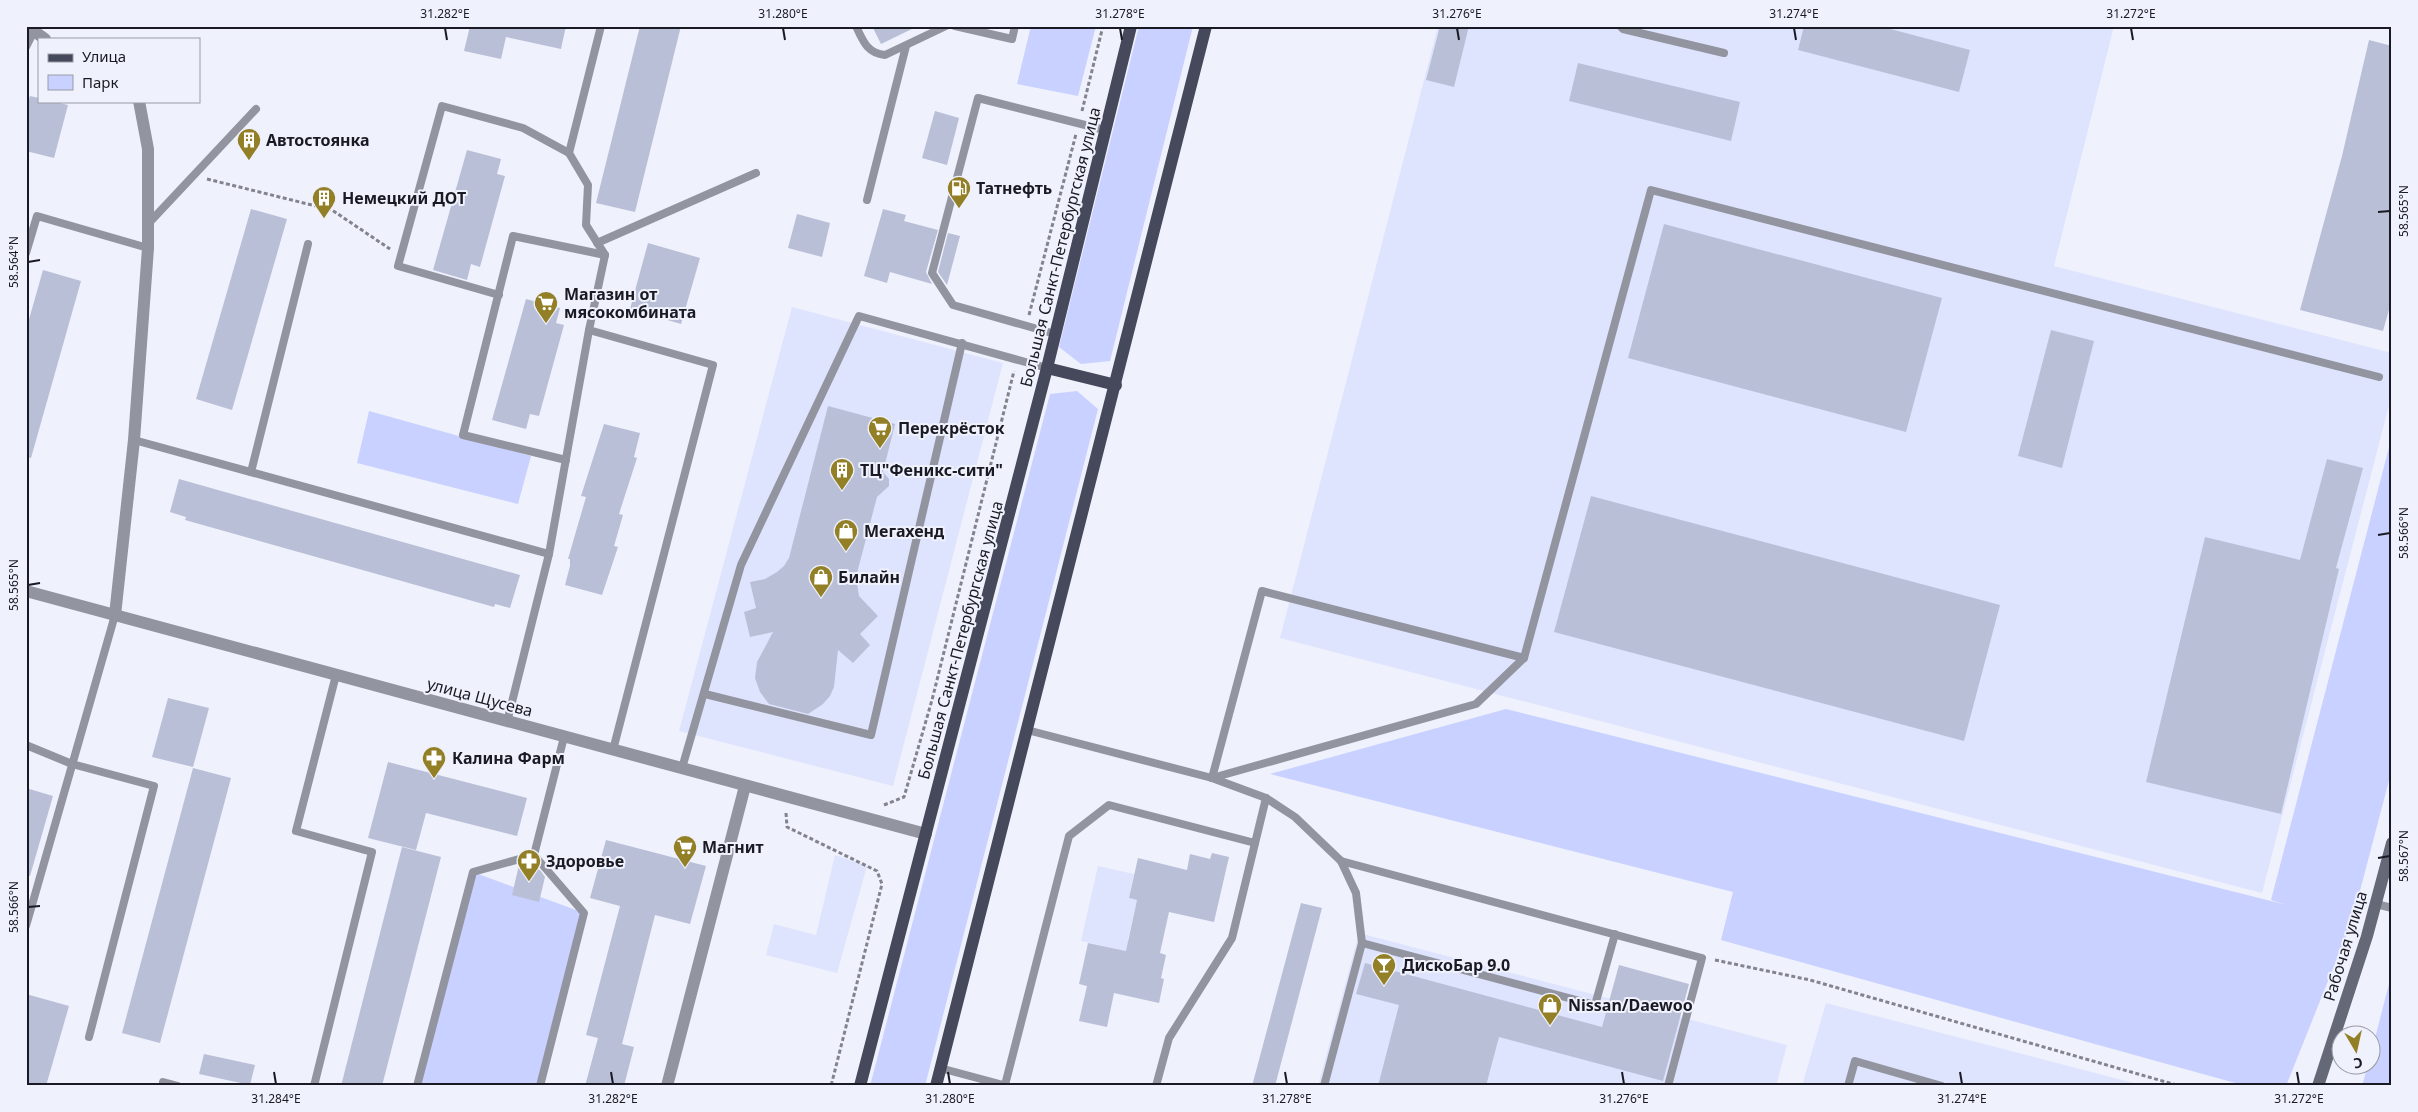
<svg xmlns="http://www.w3.org/2000/svg" width="2418" height="1112" viewBox="0 0 2418 1112" font-family="'Noto Sans',sans-serif">
<style>
.built{fill:#dfe4fe}
.green{fill:#c8d1ff}
.building{fill:#babfd8}
.lines{fill:none;stroke-linecap:round;stroke-linejoin:round}
.path{stroke:#82838d;stroke-width:3;stroke-dasharray:4 2.5;stroke-linecap:butt}
.lane{stroke:#92949f;stroke-width:8}
.street{stroke:#92949f;stroke-width:12}
.secondary{stroke:#656877;stroke-width:12}
.primary{stroke:#46495b;stroke-width:12}
.ticks{fill:none;stroke:#191a23;stroke-width:2}
.labels{text-anchor:middle;stroke-width:4;stroke-linejoin:round;paint-order:stroke}
.poi-label{font-size:16px;font-weight:bold;fill:#191a23;stroke:#eff1fc;text-anchor:start}
.street-label{font-size:16px;fill:#191a23;stroke:#eff1fc}
.neatline{fill:none;stroke:#191a23;stroke-width:2}
.ticks-label{font-size:12px;text-anchor:middle;fill:#191a23}
</style>
<rect width="100%" height="100%" fill="#eff1fc"/>
<g class="built">
<polygon points="1438,26 2114,26 2054,266 2392,353 2392,394 2262,893 1280,638"/>
<polygon points="792,307 1003,363 893,786 679,731"/>
<polygon points="835,855 867,866 837,973 766,955 774,924 816,935"/>
<polygon points="1098,866 1134,874 1129,898 1137,900 1128,939 1135,953 1081,941"/>
<polygon points="1359,933 1787,1045 1776,1086 1318,1086"/>
<polygon points="1826,1003 2145,1086 1802,1086"/>
</g>
<g class="green">
<polygon points="1031,26 1096,26 1078,96 1017,84"/>
<polygon points="1139,26 1193,26 1110,361 1081,364 1059,347"/>
<polygon points="1077,391 1098,409 925,1086 870,1086 1050,394"/>
<polygon points="369,411 531,456 518,504 357,463"/>
<polygon points="2392,436 2392,769 2352,921 2286,1086 2246,1086 1721,940 1733,892 1270,774 1506,709 2287,905 2271,900"/>
<polygon points="473,872 584,913 540,1086 417,1086"/>
<polygon points="2392,972 2392,1086 2362,1086 2368,1065 2370,1064 2371,1054"/>
</g>
<g class="building">
<polygon points="470,26 566,26 561,49 506,37 501,59 464,51"/>
<polygon points="640,26 681,26 635,212 596,203"/>
<polygon points="872,26 918,26 881,44"/>
<polygon points="1440,26 1469,26 1454,87 1426,80"/>
<polygon points="1804,26 1879,26 1970,50 1959,92 1798,50"/>
<polygon points="2369,40 2392,46 2392,299 2383,331 2300,310 2342,156"/>
<polygon points="1578,63 1740,102 1731,141 1569,101"/>
<polygon points="30,96 39,98 39,101 51,101 68,105 54,158 26,151 26,109"/>
<polygon points="935,111 959,118 947,165 922,158"/>
<polygon points="467,150 501,159 497,174 505,176 480,267 471,264 467,280 433,270"/>
<polygon points="251,209 287,219 232,410 196,399"/>
<polygon points="883,209 906,215 904,221 938,230 926,272 932,284 890,272 887,283 864,276"/>
<polygon points="797,214 830,223 822,257 788,248"/>
<polygon points="1664,224 1942,298 1906,432 1628,358"/>
<polygon points="948,233 960,236 947,285 938,272"/>
<polygon points="648,243 700,258 681,324 630,309"/>
<polygon points="43,270 81,281 31,458 26,457 26,330"/>
<polygon points="526,299 560,308 556,323 564,325 539,416 530,414 526,429 492,420"/>
<polygon points="2051,330 2094,341 2062,468 2018,456"/>
<polygon points="828,406 895,424 883,472 889,479 889,486 877,497 856,577 859,596 878,616 860,634 870,645 853,663 838,650 834,687 830,696 823,704 808,714 769,704 760,692 755,678 757,662 773,632 750,637 744,612 756,608 750,582 765,579 777,572 784,566 789,558"/>
<polygon points="604,424 640,433 634,457 637,458 619,514 623,515 614,546 618,547 602,595 565,585 570,566 570,559 568,559 586,497 581,496"/>
<polygon points="2327,459 2363,468 2336,568 2339,569 2281,814 2146,782 2205,537 2300,560"/>
<polygon points="179,479 520,575 510,608 495,604 494,607 185,520 186,517 170,512"/>
<polygon points="1591,496 2000,605 1964,741 1554,632"/>
<polygon points="168,698 209,708 193,767 152,757"/>
<polygon points="388,762 527,798 517,836 426,813 416,850 368,838"/>
<polygon points="193,768 231,778 160,1043 122,1033"/>
<polygon points="26,788 53,796 30,876 26,876"/>
<polygon points="606,840 706,866 690,924 655,915 622,1044 634,1047 624,1086 585,1086 598,1038 586,1035 620,906 590,898"/>
<polygon points="402,847 441,857 382,1086 341,1086"/>
<polygon points="1212,853 1229,857 1214,922 1169,912 1160,953 1166,955 1161,978 1164,979 1159,1003 1114,993 1107,1027 1079,1021 1087,986 1079,984 1088,943 1126,951 1137,900 1129,898 1138,858 1187,870 1190,854 1210,859"/>
<polygon points="519,865 540,870 545,877 539,902 512,895"/>
<polygon points="1301,903 1322,908 1275,1086 1252,1086"/>
<polygon points="1365,963 1602,1027 1619,965 1689,984 1663,1081 1499,1037 1486,1086 1378,1086 1399,1005 1356,994"/>
<polygon points="26,994 69,1006 46,1086 26,1086"/>
<polygon points="204,1054 255,1065 250,1085 199,1074"/>
</g>
<g class="lines">
<g class="path">
<polyline points="1082,111 1103,26"/>
<polyline points="207,179 332,210 390,249"/>
<polyline points="1029,315 1076,134"/>
<polyline points="884,805 904,797 932,700 1014,371"/>
<polyline points="786,813 787,827 877,871 882,884 831,1086"/>
<polyline points="1715,960 1810,980 2180,1086"/>
</g>
<g class="lane">
<polyline points="601,26 569,153 588,185 586,225 605,255 589,330 713,365 613,750"/>
<path d="M856,26C863,41 867,53 885,55L946,26"/>
<polyline points="955,26 1012,39 1015,26"/>
<polyline points="1620,26 1623,29 1724,53"/>
<polyline points="26,47 34,31"/>
<polyline points="867,200 906,46"/>
<polyline points="148,224 256,109"/>
<polyline points="597,243 756,173"/>
<polyline points="26,253 37,216 148,248"/>
<polyline points="499,295 398,266 442,106 523,128 569,153"/>
<polyline points="1055,334 953,305 932,273 978,98 1105,130"/>
<polyline points="134,440 549,554"/>
<polyline points="566,460 463,435 513,236 605,255"/>
<polyline points="251,472 308,244"/>
<polyline points="705,694 871,735 962,343"/>
<polyline points="507,722 549,554 589,330"/>
<polyline points="1027,730 1212,778 1266,798 1295,817 1341,861 1702,958 1668,1086"/>
<polyline points="26,745 72,764 154,786 89,1037"/>
<polyline points="682,768 741,565 859,316 1047,368"/>
<polyline points="1212,778 1476,704 1524,658 1651,190 2379,377"/>
<polyline points="1212,778 1262,591 1524,658"/>
<polyline points="534,855 584,913 540,1086"/>
<polyline points="2376,904 2392,908"/>
<polyline points="26,926 115,615"/>
<polyline points="1362,943 1595,1005 1615,934"/>
<polyline points="940,1068 1007,1086"/>
<polyline points="163,1082 178,1086"/>
<polyline points="1005,1085 1069,836 1109,805 1255,843"/>
<polyline points="314,1086 372,852 296,831 336,675"/>
<polyline points="417,1086 473,872 534,855 564,737"/>
<polyline points="1156,1086 1169,1038 1232,938 1266,798"/>
<polyline points="1324,1086 1362,943 1356,893 1341,861"/>
<polyline points="1848,1086 1855,1061 1942,1086"/>
</g>
<g class="street">
<polyline points="27,26 45,39"/>
<polyline points="26,591 926,834"/>
<polyline points="115,615 134,440 148,248 148,149 139,101"/>
<polyline points="667,1086 745,786"/>
</g>
<polyline class="secondary" points="2318,1086 2367,936 2392,843"/>
<g class="primary">
<polyline points="1047,368 1116,385"/>
<polyline points="860,1086 1047,368 1131,26"/>
<polyline points="936,1086 1206,26"/>
</g>
</g>
<path class="ticks" d="M445,28L447,40M783,28L785,40M1120,28L1122,40M1457,28L1459,40M1794,28L1796,40M2131,28L2133,40M2378,212L2390,211M28,262L40,260M2378,535L2390,533M28,585L40,583M2378,858L2390,856M28,907L40,906M274,1072L276,1084M611,1072L613,1084M948,1072L950,1084M1285,1072L1287,1084M1622,1072L1624,1084M1960,1072L1962,1084M2297,1072L2299,1084"/>
<defs>
<g id="building-pin" transform="scale(1.25)"><path d="M0 17L-7.5 6A9.5 9.5 0 1 1 7.5 6Z" fill="#927f26" stroke="#eff1fc"/><path d="M-4-6H4V6H1V3H-1V6H-4ZM-2.5-4.3h1.7v1.8h-1.7ZM.8-4.3h1.7v1.8H.8ZM-2.5-1h1.7V.8h-1.7ZM.8-1h1.7V.8H.8Z" fill="#fff"/></g>
<g id="fuel-pin" transform="scale(1.25)"><path d="M0 17L-7.5 6A9.5 9.5 0 1 1 7.5 6Z" fill="#927f26" stroke="#eff1fc"/><path d="M-5.5-6h7V0h2V4h1.3V-2.5L3-4.5l.8-.8L6-3V5H2.5V1h-1V6h-7ZM-4.2-4.7v3.2H.2V-4.7Z" fill="#fff"/></g>
<g id="supermarket-pin" transform="scale(1.25)"><path d="M0 17L-7.5 6A9.5 9.5 0 1 1 7.5 6Z" fill="#927f26" stroke="#eff1fc"/><path d="M-6-5.5h2.5l.6 2H6L4.5 2H-2.5L-4.4-4H-6ZM-1.5 3.2a1.3 1.3 0 1 0 .1 0ZM3 3.2a1.3 1.3 0 1 0 .1 0Z" fill="#fff"/></g>
<g id="shop-pin" transform="scale(1.25)"><path d="M0 17L-7.5 6A9.5 9.5 0 1 1 7.5 6Z" fill="#927f26" stroke="#eff1fc"/><path d="M-5-2.5h2.3a2.7 3.5 0 0 1 5.4 0H5L5.5 6h-11ZM-1.5-2.5h3a1.5 2.3 0 0 0-3 0Z" fill="#fff"/></g>
<g id="pharmacy-pin" transform="scale(1.25)"><path d="M0 17L-7.5 6A9.5 9.5 0 1 1 7.5 6Z" fill="#927f26" stroke="#eff1fc"/><path d="M-2-6h4v4h4v4h-4v4h-4v-4h-4v-4h4Z" fill="#fff"/></g>
<g id="bar-pin" transform="scale(1.25)"><path d="M0 17L-7.5 6A9.5 9.5 0 1 1 7.5 6Z" fill="#927f26" stroke="#eff1fc"/><path d="M-6-5H6L.8 .8V4.5H3.5V6h-7V4.5H-.8V.8Z" fill="#fff"/></g>
</defs>
<g fill-rule="evenodd">
<use href="#building-pin" x="249" y="140"/>
<use href="#fuel-pin" x="959" y="188"/>
<use href="#building-pin" x="324" y="198"/>
<use href="#supermarket-pin" x="546" y="303"/>
<use href="#supermarket-pin" x="880" y="428"/>
<use href="#building-pin" x="842" y="470"/>
<use href="#shop-pin" x="846" y="531"/>
<use href="#shop-pin" x="821" y="577"/>
<use href="#pharmacy-pin" x="434" y="758"/>
<use href="#supermarket-pin" x="685" y="847"/>
<use href="#pharmacy-pin" x="529" y="861"/>
<use href="#bar-pin" x="1384" y="965"/>
<use href="#shop-pin" x="1550" y="1005"/>
</g>
<g class="labels">
<g class="poi-label">
<text x="266" y="146">Автостоянка</text>
<text x="976" y="194">Татнефть</text>
<text x="342" y="204">Немецкий ДОТ</text>
<text x="564" y="300">Магазин от<tspan x="564" dy="18">мясокомбината</tspan></text>
<text x="898" y="434">Перекрёсток</text>
<text x="860" y="476">ТЦ"Феникс-сити"</text>
<text x="864" y="537">Мегахенд</text>
<text x="838" y="583">Билайн</text>
<text x="452" y="764">Калина Фарм</text>
<text x="702" y="853">Магнит</text>
<text x="546" y="867">Здоровье</text>
<text x="1402" y="971">ДискоБар 9.0</text>
<text x="1568" y="1011">Nissan/Daewoo</text>
</g>
<g class="street-label">
<text transform="translate(1060 247) rotate(-76)" y="6">Большая Санкт-Петербургская улица</text>
<text transform="translate(960 640) rotate(-75)" y="6">Большая Санкт-Петербургская улица</text>
<text transform="translate(480 697) rotate(15)" y="6">улица Щусева</text>
<text transform="translate(2345 946) rotate(-73)" y="6">Рабочая улица</text>
</g>
</g>
<rect width="2418" height="1112" fill="none" stroke="#eff1fc" stroke-width="55"/>
<rect x="38" y="38" width="162" height="65" fill="#eff1fc" stroke="#999ba5"/>
<rect x="48" y="54" width="25" height="8" fill="#46495b" stroke="#999ba5"/>
<text x="82" y="62" font-size="15" fill="#191a23">Улица</text>
<rect x="48" y="75" width="25" height="15" fill="#c8d1ff" stroke="#999ba5"/>
<text x="82" y="88" font-size="15" fill="#191a23">Парк</text>
<g transform="translate(2356 1050) rotate(171)"><circle r="24" fill="#eff1fc" stroke="#999ba5"/>
<path d="M0-4L9 19L0 12L-9 19Z" fill="#927f26"/>
<text y="-8" font-size="14" font-weight="bold" text-anchor="middle" fill="#191a23">С</text>
</g>
<rect x="28" y="28" width="2362" height="1056" class="neatline"/>
<g class="ticks-label">
<text x="445" y="18">31.282°E</text>
<text x="783" y="18">31.280°E</text>
<text x="1120" y="18">31.278°E</text>
<text x="1457" y="18">31.276°E</text>
<text x="1794" y="18">31.274°E</text>
<text x="2131" y="18">31.272°E</text>
<text transform="translate(2404 211) rotate(-90)" y="4">58.565°N</text>
<text transform="translate(14 262) rotate(-90)" y="4">58.564°N</text>
<text transform="translate(2404 533) rotate(-90)" y="4">58.566°N</text>
<text transform="translate(14 585) rotate(-90)" y="4">58.565°N</text>
<text transform="translate(2404 856) rotate(-90)" y="4">58.567°N</text>
<text transform="translate(14 907) rotate(-90)" y="4">58.566°N</text>
<text x="276" y="1103">31.284°E</text>
<text x="613" y="1103">31.282°E</text>
<text x="950" y="1103">31.280°E</text>
<text x="1287" y="1103">31.278°E</text>
<text x="1624" y="1103">31.276°E</text>
<text x="1962" y="1103">31.274°E</text>
<text x="2299" y="1103">31.272°E</text>
</g>
</svg>
